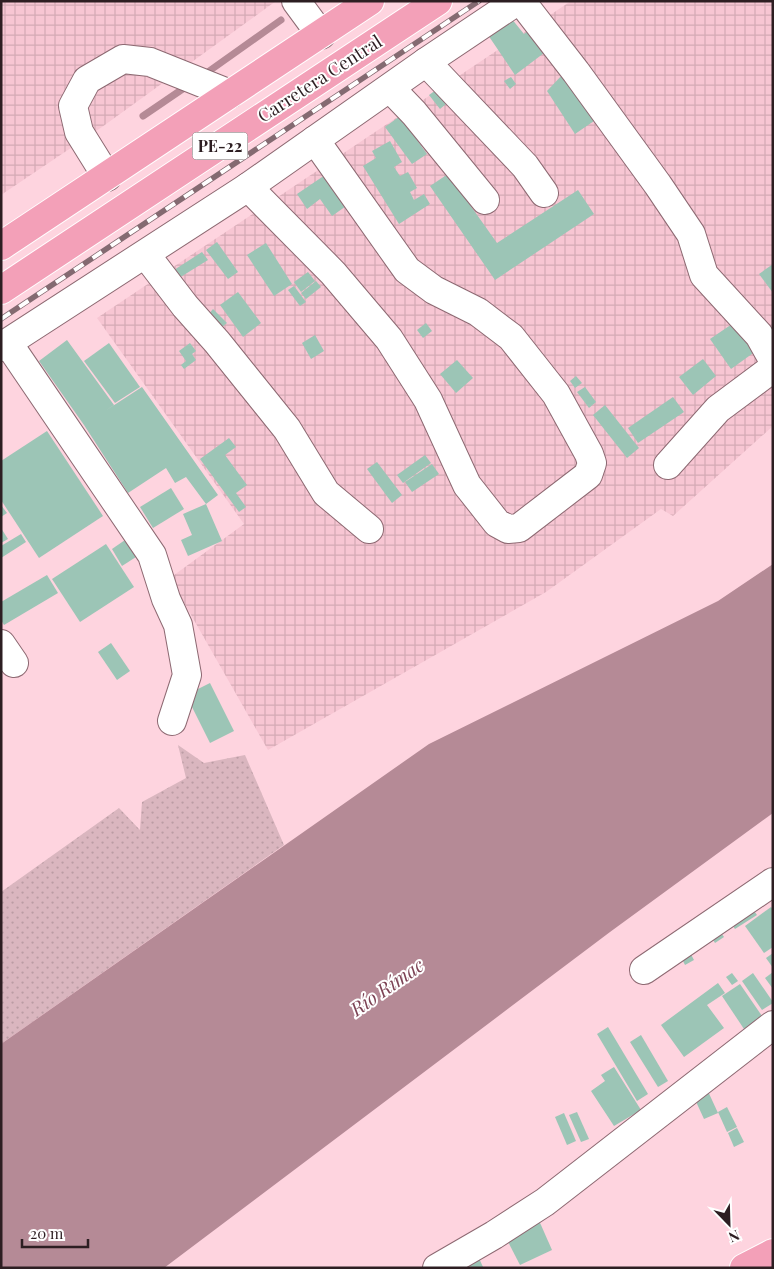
<svg xmlns="http://www.w3.org/2000/svg" width="774" height="1269" viewBox="0 0 774 1269" font-family="'Playfair Display',serif">
<style>
.industrial{fill:url(#industrial-grid)}
.grass{fill:url(#grass-dots)}
.water{fill:#b58a96}
.lines{fill:none;stroke-linecap:round;stroke-linejoin:round}
.stream{stroke:#b58a96;stroke-width:7}
.building{fill:#9cc5b6}
.minor-casing{stroke:#8d6972;stroke-width:30}
.highway-casing{stroke:#fff;stroke-width:30}
.minor{stroke:#fff;stroke-width:28}
.highway{stroke:#f3a0b8;stroke-width:28}
.rail-casing{stroke:#846a71;stroke-width:5.5}
.rail{stroke:#fff;stroke-width:4;stroke-dasharray:11;stroke-linecap:butt}
.labels{text-anchor:middle;stroke-width:4;stroke-linejoin:round;paint-order:stroke}
.shield{fill:#fff;stroke:#6c6264;stroke-width:1}
.shield-label{font-size:16px;font-weight:bold;fill:#2d1e22}
.street-label{font-size:18px;fill:#2d1e22;stroke:#fff}
.water-label{font-size:19px;font-style:italic;fill:#7d4355;stroke:#fff}
</style>
<defs>
<pattern id="industrial-grid" width="8" height="8" patternUnits="userSpaceOnUse" patternTransform="scale(1.25)"><rect width="8" height="8" fill="#f7c6d3"/><path d="M0 4h8M4 0v8" fill="none" stroke="#d4aab5"/></pattern>
<pattern id="grass-dots" width="8" height="8" patternUnits="userSpaceOnUse" patternTransform="scale(1.25)"><rect width="8" height="8" fill="#dab6bf"/><path d="M2 2h.1M6 6h.1" fill="none" stroke="#bb9ca4" stroke-width="1.8" stroke-linecap="round"/></pattern>
</defs>
<rect width="100%" height="100%" fill="#fed4df"/>
<g class="industrial">
<polygon points="1,1 276,1 102,127 1,195"/>
<polygon points="571,1 773,1 773,426 673,516 661,509 546,592 268,750 170,578 244,524 97,318"/>
</g>
<polygon class="grass" points="178,745 204,763 245,755 284,845 1,1044 1,892 119,808 140,830 142,802 186,778"/>
<polygon class="water" points="773,564 773,813 610,932 164,1268 1,1268 1,1044 429,744 718,601"/>
<g class="lines">
<g class="stream">
<polyline points="205,74 281,20"/>
<polyline points="143,116 187,86"/>
</g>
</g>
<g class="building">
<polygon points="511,18 524,34 512,43 528,31 544,53 515,75 488,35"/>
<polygon points="564,73 594,121 575,134 547,91"/>
<polygon points="511,77 516,84 510,89 504,81"/>
<polygon points="436,90 446,104 440,109 429,95"/>
<polygon points="400,116 427,154 412,164 385,127"/>
<polygon points="390,141 402,162 394,167 400,176 408,172 417,188 410,192 414,200 424,194 430,204 399,224 363,166 376,158 372,151"/>
<polygon points="328,173 349,204 332,216 320,199 307,209 297,194"/>
<polygon points="448,174 497,243 578,190 594,214 495,280 430,186"/>
<polygon points="217,242 238,272 228,279 206,250"/>
<polygon points="266,243 292,284 274,296 247,255"/>
<polygon points="202,252 208,260 179,278 174,270"/>
<polygon points="773,264 773,293 759,274"/>
<polygon points="308,272 315,281 301,292 294,282"/>
<polygon points="316,281 321,287 306,299 301,293"/>
<polygon points="294,286 306,302 300,306 288,290"/>
<polygon points="238,292 261,323 243,337 220,305"/>
<polygon points="213,309 227,323 221,328 208,315"/>
<polygon points="735,322 756,351 731,369 710,339"/>
<polygon points="426,323 432,331 423,338 417,330"/>
<polygon points="315,335 324,351 311,359 302,343"/>
<polygon points="67,340 114,405 105,411 142,387 218,495 206,504 222,541 188,556 181,540 192,535 183,514 206,504 186,477 175,483 166,468 128,493 84,425 39,361"/>
<polygon points="109,343 140,387 115,403 84,361"/>
<polygon points="190,343 196,351 192,354 196,360 184,369 181,365 186,361 179,351"/>
<polygon points="703,359 716,376 693,395 679,377"/>
<polygon points="457,360 473,378 456,393 440,374"/>
<polygon points="576,376 582,383 575,388 570,381"/>
<polygon points="585,387 596,402 589,408 577,392"/>
<polygon points="673,397 684,412 638,443 628,428"/>
<polygon points="605,405 639,448 627,458 593,415"/>
<polygon points="47,431 103,516 39,558 1,500 1,461"/>
<polygon points="229,438 236,447 225,455 247,485 236,493 246,507 239,512 200,459"/>
<polygon points="425,455 431,463 403,483 397,475"/>
<polygon points="377,462 402,495 392,503 367,469"/>
<polygon points="432,464 439,474 412,492 405,482"/>
<polygon points="171,488 184,509 153,528 140,507"/>
<polygon points="1,505 7,513 1,517"/>
<polygon points="1,528 8,539 1,543"/>
<polygon points="21,534 26,542 1,558 1,546"/>
<polygon points="125,540 136,557 122,566 112,549"/>
<polygon points="106,544 134,587 80,622 52,579"/>
<polygon points="47,575 58,593 4,625 1,620 1,602"/>
<polygon points="111,643 130,671 117,680 98,652"/>
<polygon points="210,683 234,731 210,743 186,695"/>
<polygon points="749,904 757,915 735,929 727,918"/>
<polygon points="771,907 773,909 773,947 764,953 745,926"/>
<polygon points="714,923 724,937 715,943 706,929"/>
<polygon points="686,945 694,960 685,965 682,959"/>
<polygon points="773,953 773,968 766,958"/>
<polygon points="773,972 773,989 765,978"/>
<polygon points="732,973 738,981 732,985 726,977"/>
<polygon points="753,973 773,1002 773,1003 762,1010 742,981"/>
<polygon points="718,983 725,993 707,1005 724,1028 684,1057 661,1025"/>
<polygon points="740,984 762,1016 744,1029 722,996"/>
<polygon points="608,1027 648,1094 637,1101 597,1034"/>
<polygon points="641,1035 668,1081 658,1087 630,1042"/>
<polygon points="614,1067 641,1110 614,1126 591,1091 605,1081 601,1075"/>
<polygon points="706,1087 718,1113 704,1119 692,1093"/>
<polygon points="727,1107 737,1127 727,1132 718,1112"/>
<polygon points="577,1112 589,1139 581,1142 569,1115"/>
<polygon points="564,1113 576,1141 567,1145 555,1117"/>
<polygon points="737,1128 744,1142 734,1147 728,1133"/>
<polygon points="537,1216 552,1250 520,1265 505,1236"/>
<polygon points="478,1256 483,1267 466,1268 463,1263"/>
</g>
<g class="lines">
<g class="minor-casing">
<g id="minor">
<polyline points="296,1 321,35"/>
<polyline points="521,1 576,72 658,185 691,234 704,275 759,335 773,360"/>
<polyline points="426,62 525,166 544,193"/>
<polyline points="390,88 414,113 485,200"/>
<polyline points="107,177 79,132 73,106 87,80 123,59 150,62 230,94"/>
<polyline points="248,187 333,273 389,339 428,400 467,485 497,523 508,529 519,528 588,475 592,463 589,454 556,394 511,337 478,312 434,290 407,270 315,140"/>
<polyline points="146,255 185,306 217,342 287,429 326,493 369,529"/>
<polyline points="8,343 152,555 166,599 178,625 187,675 172,721"/>
<polyline points="1,347 248,187 426,62 517,1"/>
<polyline points="668,465 718,409 773,368"/>
<polyline points="1,644 14,663"/>
<polyline points="644,970 773,882"/>
<polyline points="437,1268 494,1235 545,1202 773,1025"/>
</g>
</g>
<g class="highway-casing">
<g id="highway">
<polyline points="1,246 370,1"/>
<polyline points="1,290 438,1"/>
<polyline points="744,1268 773,1253"/>
</g>
</g>
<use href="#minor" class="minor"/>
<use href="#highway" class="highway"/>
<g class="rail-casing">
<polyline id="rail" points="1,319 479,1"/>
</g>
<use href="#rail" class="rail"/>
</g>
<g class="labels">
<rect class="shield" x="192.5" y="132.5" width="55" height="27" rx="4"/>
<g class="shield-label">
<text x="220" y="152">PE-22</text>
</g>
<g class="street-label">
<text transform="translate(320 79) rotate(-33)" y="6">Carretera Central</text>
</g>
<g class="water-label">
<text transform="translate(387 987) rotate(-35)" y="7">Río Rímac</text>
</g>
</g>
<rect width="774" height="1269" fill="none" stroke="#2d1e22" stroke-width="5"/>
<g transform="translate(729 1224) rotate(157)" stroke="#ffffff" stroke-width="4" paint-order="stroke">
<path d="M0-4L9 19L0 12L-9 19Z" fill="#2d1e22"/>
<text y="-8" font-size="14" font-weight="bold" text-anchor="middle" fill="#2d1e22">N</text>
</g>
<path d="M22 1239v8h66v-8" fill="none" stroke="#2d1e22" stroke-width="2.5"/>
<text x="30" y="1239" font-size="15" fill="#2d1e22" stroke="#ffffff" stroke-width="4" paint-order="stroke">20 m</text>
</svg>
